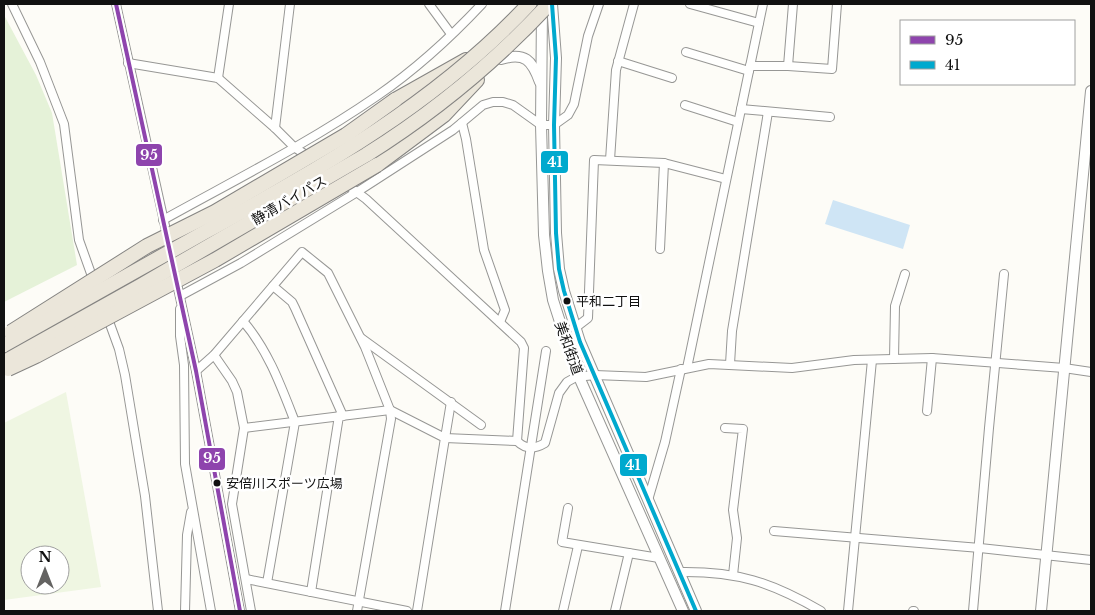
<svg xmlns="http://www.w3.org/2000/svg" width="1095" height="615" viewBox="0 0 1095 615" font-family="'Libre Baskerville','Noto Sans JP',serif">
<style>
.green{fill:#e5f2d8}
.pitch{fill:#eff6e2;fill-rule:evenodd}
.water{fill:#cfe5f5}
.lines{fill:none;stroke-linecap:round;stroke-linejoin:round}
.minor-casing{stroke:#979795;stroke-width:10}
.tertiary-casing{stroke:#979795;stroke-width:12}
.trunk-casing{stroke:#858482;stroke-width:16}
.minor{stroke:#fffffe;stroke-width:8}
.tertiary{stroke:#fffffe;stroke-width:10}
.trunk{stroke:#ebe6da;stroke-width:14}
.trunk-bridge-casing{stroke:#858482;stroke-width:16;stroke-linecap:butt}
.trunk-bridge{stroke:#ebe6da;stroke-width:14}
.bus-1-casing{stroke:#fff;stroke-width:8}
.bus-2-casing{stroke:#fff;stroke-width:8}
.bus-1{stroke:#8e44ad;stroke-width:4}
.bus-2{stroke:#00a9ce;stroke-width:4}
.bus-dot{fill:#111;stroke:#fff;stroke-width:2}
.labels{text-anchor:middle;stroke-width:5;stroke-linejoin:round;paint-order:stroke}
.bus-label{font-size:13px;fill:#111;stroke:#fff;text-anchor:start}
.street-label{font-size:14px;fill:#111;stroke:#fff}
.line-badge{stroke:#fff;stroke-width:2}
.badge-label{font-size:14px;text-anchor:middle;font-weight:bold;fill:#fff}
</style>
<rect width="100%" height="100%" fill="#fdfcf7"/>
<polygon class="green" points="4,15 36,75 52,113 77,265 4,302"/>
<path class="pitch" d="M66,392L101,587L4,600V423ZM30,555H60V585H30Z"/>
<polygon class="water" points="833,200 910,225 903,249 825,224"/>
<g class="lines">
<g class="minor-casing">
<g id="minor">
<polyline points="12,4 40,62 64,124 79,240 94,282"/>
<polyline points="116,4 171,253"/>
<polyline points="429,4 451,34"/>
<polyline points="690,4 759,23"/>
<polyline points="686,52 749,71"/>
<polyline points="618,61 672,78"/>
<polyline points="128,63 218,78 275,128 294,147 309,157"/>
<polyline points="750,66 788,66 832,69 837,4"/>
<polyline points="788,66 793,4"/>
<polyline points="218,78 229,4"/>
<polyline points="685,105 738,122"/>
<polyline points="741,109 830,117"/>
<polyline points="462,123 466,139 484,250 505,310 500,322"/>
<polyline points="275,128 290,4"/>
<polyline points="610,160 616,70 634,4"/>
<path d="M331,173L366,199L521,342L524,348L517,441C526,450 535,449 545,443L559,393L567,382L576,377L595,375L646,377L709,364L792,368L854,360L932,358L1064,368L1091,372"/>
<path d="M163,220C235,180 309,143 377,96C415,70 451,37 482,4"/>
<polyline points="660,249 664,163"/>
<polyline points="176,279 196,371 240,611"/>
<polyline points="273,286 292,302 295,308 343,416"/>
<polyline points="180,296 241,263 357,192 453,130 483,105 493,102 503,102 513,105 541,125 554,125 568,115 574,104 588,36 599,4"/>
<polyline points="180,309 180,336 184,365 185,464 211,611"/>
<polyline points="107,316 119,349 125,375 145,496 158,611"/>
<path d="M243,321C268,350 281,386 295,422L267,583"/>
<polyline points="575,328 588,318 594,160 664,163 726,179"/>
<polyline points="361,338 481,425"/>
<polyline points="214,355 232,381 237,392 244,428 232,504 251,611"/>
<polyline points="894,359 895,306 905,274"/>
<polyline points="730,364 732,331 768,112"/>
<polyline points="687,368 763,4"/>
<polyline points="196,371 214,355 302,252 328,273 365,347 390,410 391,419 357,611"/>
<polyline points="451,402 445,438 517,441"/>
<polyline points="927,411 932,358"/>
<polyline points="244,428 390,410 445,438 417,611"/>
<polyline points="725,428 743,429 733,510 737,538 733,575"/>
<polyline points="648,500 665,442 681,369"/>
<polyline points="568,508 562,542 659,558"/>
<polyline points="774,531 980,548 1091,560"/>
<path d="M679,572C737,571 771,582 821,611"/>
<polyline points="246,579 407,611"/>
<polyline points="311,592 339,416"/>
<polyline points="185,611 187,535 191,512"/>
<polyline points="505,611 546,351"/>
<polyline points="563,611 578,546"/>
<polyline points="615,611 629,553"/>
<polyline points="848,611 872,360"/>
<polyline points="913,611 914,611"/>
<polyline points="973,611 989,428 1004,274"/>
</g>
</g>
<g class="tertiary-casing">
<g id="tertiary">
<polyline points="552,4 556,58 554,125 556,233 559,269 564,291 580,342 696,611"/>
<polyline points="542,7 541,125 544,235 548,271 553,300 569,350 579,377 683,611"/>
<path d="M501,59C525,52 532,60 540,82"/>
<polyline points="1041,611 1091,91"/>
</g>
</g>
<g class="trunk-casing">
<g id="trunk">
<polyline points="395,100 466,60"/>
<polyline points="377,165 444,115 477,80"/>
</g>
</g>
<use href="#minor" class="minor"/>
<use href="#tertiary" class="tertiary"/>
<use href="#trunk" class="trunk"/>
<g class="trunk-bridge-casing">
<g id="trunk-bridge">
<polyline points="11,332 147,246 215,212 346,135 395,100"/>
<path d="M4,345C71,307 138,270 205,232C321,168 438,102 529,4"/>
<path d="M4,362L140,286L366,155C433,113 495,62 549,4"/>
<polyline points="8,369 36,356 215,260 377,165"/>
</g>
</g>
<use href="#trunk-bridge" class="trunk-bridge"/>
<g class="bus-1-casing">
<polyline id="bus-1" points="116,4 196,371 240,611"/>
</g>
<g class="bus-2-casing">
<polyline id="bus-2" points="552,4 556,58 554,125 556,233 559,269 564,291 580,342 696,611"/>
</g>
<use href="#bus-1" class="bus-1"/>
<use href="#bus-2" class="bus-2"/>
</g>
<g class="bus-dot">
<circle cx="567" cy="301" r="4.5"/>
<circle cx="217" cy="483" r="4.5"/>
</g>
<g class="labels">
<g class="bus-label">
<text x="576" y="306">平和二丁目</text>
<text x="226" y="488">安倍川スポーツ広場</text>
</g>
<g class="street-label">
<text transform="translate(289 200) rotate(-30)" y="5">静清バイパス</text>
<text transform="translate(569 348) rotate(70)" y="5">美和街道</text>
</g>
</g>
<g class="line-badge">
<rect x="135" y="143" width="28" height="24" rx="5" fill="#8e44ad"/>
<rect x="540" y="150" width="29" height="24" rx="5" fill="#00a9ce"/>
<rect x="198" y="447" width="28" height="24" rx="5" fill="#8e44ad"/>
<rect x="619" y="453" width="29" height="24" rx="5" fill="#00a9ce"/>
</g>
<g class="badge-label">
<text x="149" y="160">95</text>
<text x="555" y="167">41</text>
<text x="212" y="463">95</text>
<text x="633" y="470">41</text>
</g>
<rect width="1095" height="615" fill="none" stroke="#111111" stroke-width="10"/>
<rect x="900" y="20" width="175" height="65" fill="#ffffff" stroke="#a0a0a0"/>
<rect x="910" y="36" width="25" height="8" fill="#8e44ad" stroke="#a0a0a0"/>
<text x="945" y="45" font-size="15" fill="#111111">95</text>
<rect x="910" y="61" width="25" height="8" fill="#00a9ce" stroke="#a0a0a0"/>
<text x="945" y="70" font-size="15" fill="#111111">41</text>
<g transform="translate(45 570)"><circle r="24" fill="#ffffff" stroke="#a0a0a0"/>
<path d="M0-4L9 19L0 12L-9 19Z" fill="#646362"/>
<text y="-8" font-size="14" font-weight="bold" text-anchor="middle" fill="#111111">N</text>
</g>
</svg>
